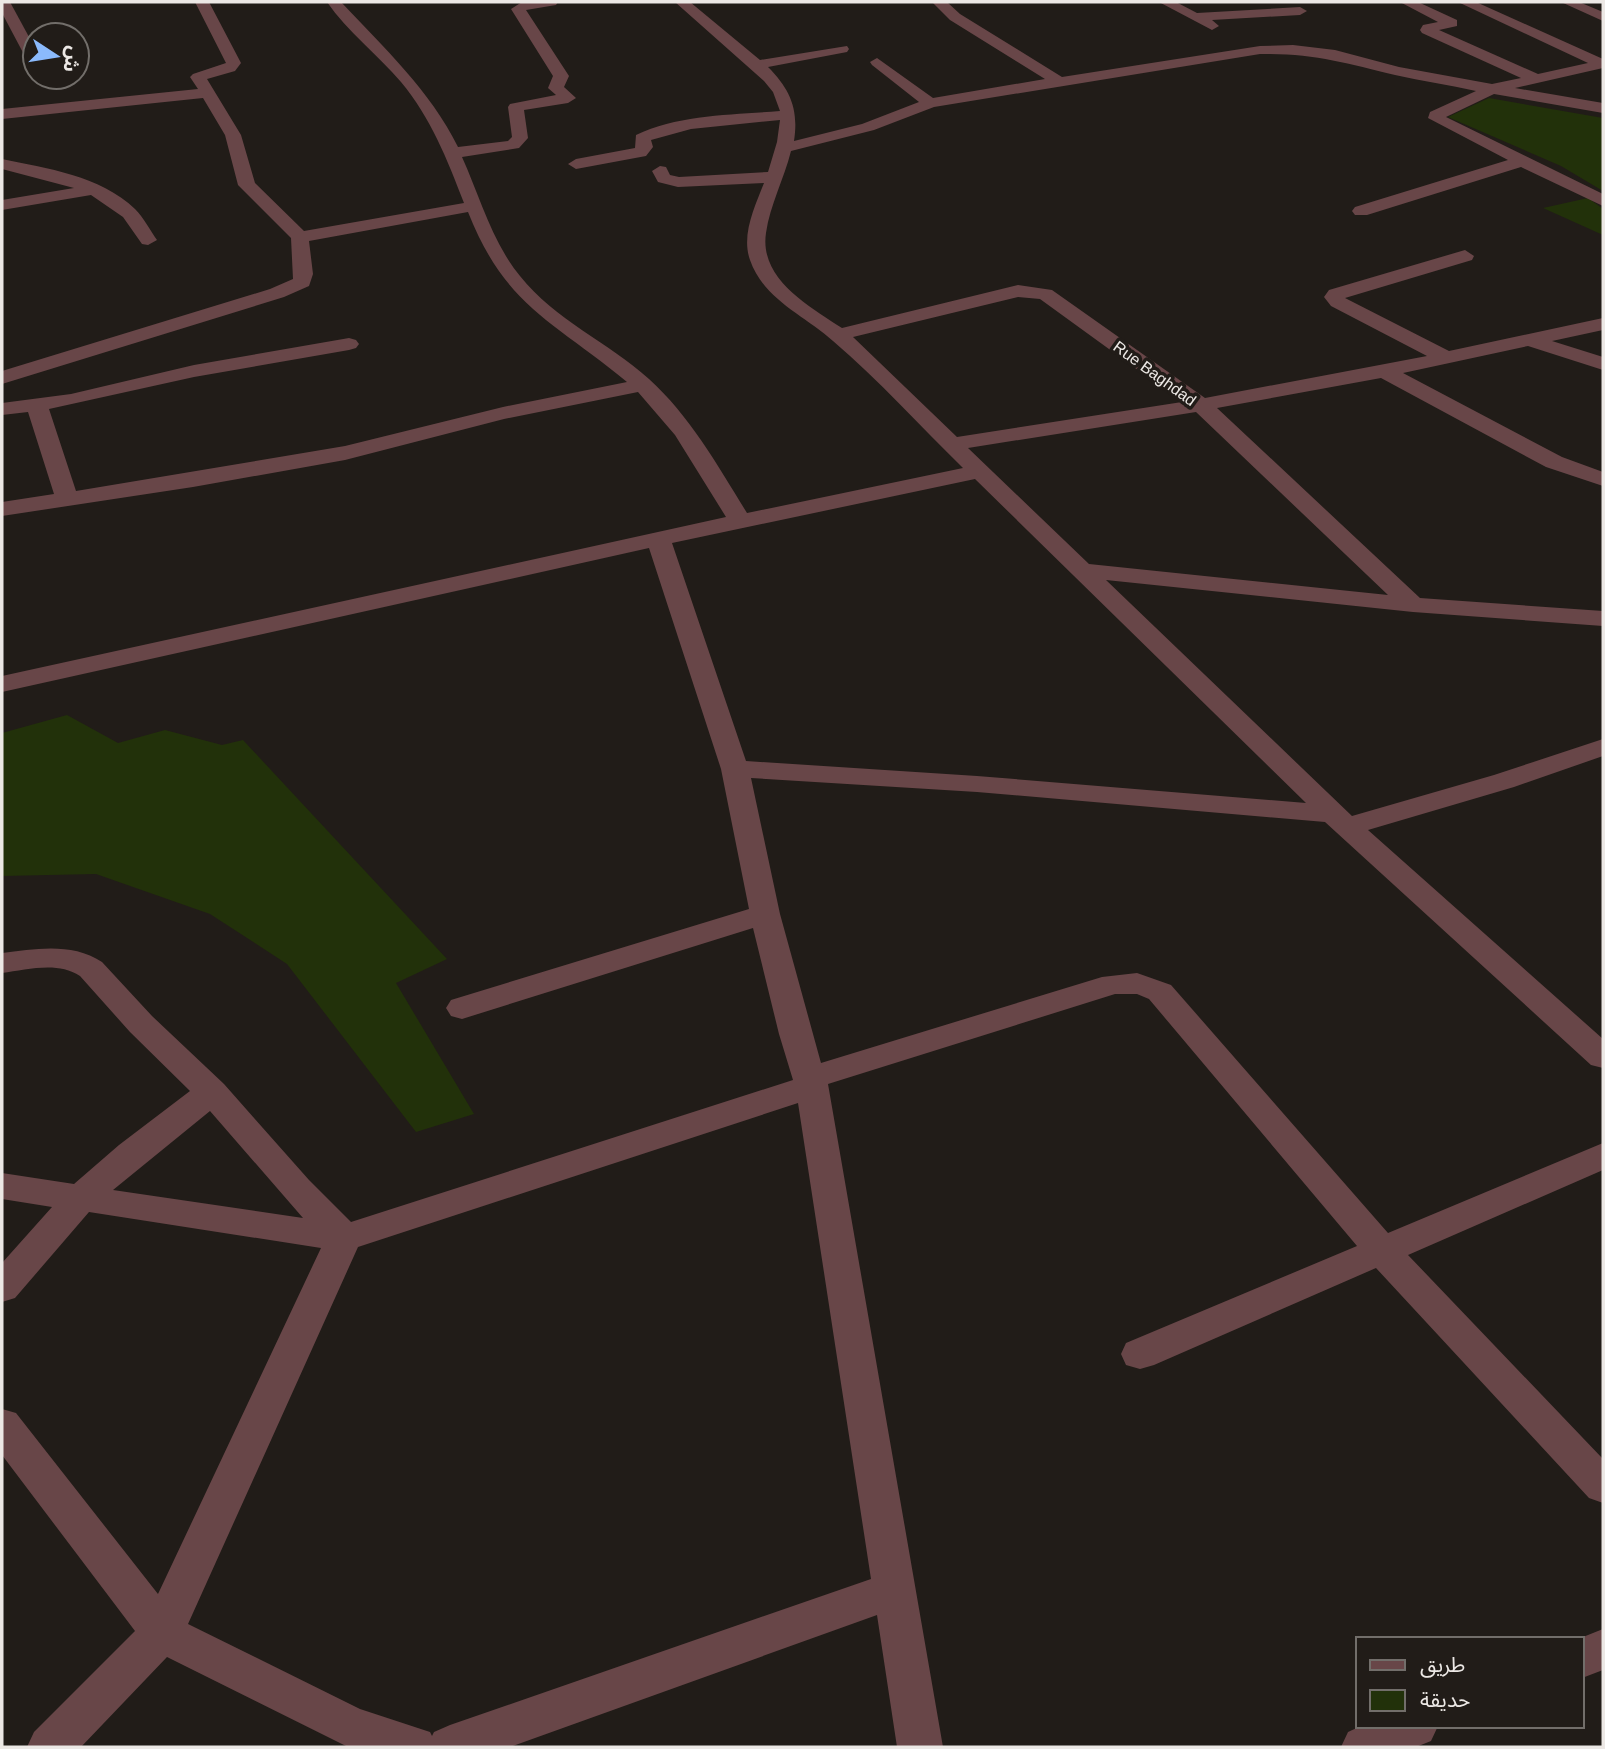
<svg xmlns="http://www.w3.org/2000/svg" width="1605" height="1749" viewBox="0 0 1605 1749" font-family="Helvetica,'Noto Sans Arabic',sans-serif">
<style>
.green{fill:#22310a}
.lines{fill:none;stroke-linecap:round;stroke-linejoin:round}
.minor{fill:#684648;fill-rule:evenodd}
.labels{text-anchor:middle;stroke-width:7;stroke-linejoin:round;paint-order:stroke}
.far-street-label{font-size:16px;fill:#ece8e5;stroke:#211c18}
</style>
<rect width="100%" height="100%" fill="#211c18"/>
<g class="green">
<polygon points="1489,98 1603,118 1603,191 1561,166 1448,117"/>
<polygon points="1588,198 1603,209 1603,235 1543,208"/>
<polygon points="67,715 118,743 165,730 222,745 243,740 447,959 396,983 474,1114 416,1132 287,964 210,914 96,874 2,876 2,733"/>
</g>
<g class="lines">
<g class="minor">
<polygon points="2,2 10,2 35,48 35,66 28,62 2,13"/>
<path d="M195,2H209L241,63L235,71L207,79L241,135L255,183L304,231L464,203C447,159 431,118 401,82C378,55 347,31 327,2H341C384,48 430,90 458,147L508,141L512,137L508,107L510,104L556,95L548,88L553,76L511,9L522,2H558L556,5L526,10L569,76L564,87L576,98L568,103L524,110L528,138L519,148L462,157C480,197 492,242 520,276C555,320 608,342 649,379C690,416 718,466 747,513L963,468C920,426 879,380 833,341C804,315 764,300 750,260C741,235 755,206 764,183L678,187L658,182L652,171L660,166L666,167L670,175L679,177L768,172L777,142L780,120L691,129L651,140L653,147L646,156L576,169L568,164L576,159L635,148L636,135C680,114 732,115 780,111L773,92L764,81L675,2H690L760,60L847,46L849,49L847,52L768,67C790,89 799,109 794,141L862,124L919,102L872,65L870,62L877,58L933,98L1045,79L950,20L932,2H947L960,14L1062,77L1260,46L1293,45L1335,50L1399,67L1492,84L1521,78L1422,33L1420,30L1423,25L1438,22L1400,2H1418L1457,20V26L1439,30L1538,74L1588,63L1458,2H1476L1603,59V68L1515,88L1603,103V113L1494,94L1446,117L1603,194V206L1521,167L1367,215H1355L1352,211L1355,207L1508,160L1428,118L1430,112L1476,91C1449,85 1422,81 1395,75C1346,63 1312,53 1260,54L934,107L874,130L791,151C784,179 770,205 766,233C759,279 810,307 842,328L1018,285L1052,290L1205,398L1427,356L1331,306L1324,297L1329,290L1465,250L1474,256L1472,260L1345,298L1449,351L1603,318V330L1552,341L1603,357V370L1528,346L1403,373L1562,457L1603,472V486L1546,467L1381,378L1217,408L1420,598L1603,611V626L1413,612L1106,580L1352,816L1494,775L1603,739V756L1514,787L1368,830L1603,1039V1068L1591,1065L1325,822L977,792L751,778L780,914L821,1063L1102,977L1137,973L1171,985L1388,1233L1603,1143V1170L1408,1255L1603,1459V1503L1589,1498L1376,1268L1154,1365L1140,1369L1126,1365L1121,1354L1126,1343L1357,1246L1149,999L1137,994H1115L828,1084L943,1747H897L877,1615L510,1747H348L167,1657L81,1747H27L34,1732L135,1631L2,1455V1409L16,1413L158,1594L321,1248L89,1212L15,1298L2,1302V1263L52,1207L2,1199V1173L74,1184L119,1145L190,1091L130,1032L80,976C57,961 27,970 2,973V953C35,949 72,942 102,962L152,1016L224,1084L309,1180L351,1222L793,1080L779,1034L753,928L462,1019L451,1016L446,1008L451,1000L749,909L721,769L649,548L2,692V676L726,517L675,435L638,392L504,419L345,460L193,487L2,516V502L54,494L28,412L2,415V403L71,394L194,365L349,338L356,340L359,344L356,348L349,350L194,377L49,409L76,491L345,446L503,407L627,382C554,321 506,308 468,212L309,241L313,274L309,286L284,297L2,384V371L270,289L293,279L291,238L238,185L225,135L203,98L2,119V109L198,89L190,77L193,74L226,63ZM1018,297L1040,299L1182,402L957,437L853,337ZM1196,412L1388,595L1089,564L968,448ZM975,479L1306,803L977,776L746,761L672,543ZM798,1103L871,1579L450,1725L434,1732L432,1736L430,1732L360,1709L188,1624L358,1247ZM210,1111L303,1218L113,1190Z"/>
<polygon points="1159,2 1176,2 1197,13 1300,7 1307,11 1300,15 1212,20 1219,26 1212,30"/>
<polygon points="1561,2 1579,2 1603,12 1603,21"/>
<path d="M2,159C46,168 101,176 135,209C144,218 150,230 157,240L148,245L142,244L123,217L91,195L2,210V200L74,188L2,169Z"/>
<polygon points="1603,1629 1603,1670 1582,1678 1582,1639 1578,1639"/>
<polygon points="1361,1726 1438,1726 1431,1741 1416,1747 1341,1747 1348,1732"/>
</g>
</g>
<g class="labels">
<g class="far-street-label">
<text transform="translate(1155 373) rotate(36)" y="6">Rue Baghdad</text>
</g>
</g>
<rect width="1605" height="1749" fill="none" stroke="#ece8e5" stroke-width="7"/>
<rect x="1356" y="1637" width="228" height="91" fill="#211c18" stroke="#726e6a" stroke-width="2"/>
<rect x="1370" y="1660" width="35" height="10" fill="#684648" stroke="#726e6a" stroke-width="2"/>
<text x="1420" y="1672" font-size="21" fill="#ece8e5">طريق</text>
<rect x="1370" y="1690" width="35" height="21" fill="#22310a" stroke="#726e6a" stroke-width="2"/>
<text x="1420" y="1707" font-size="21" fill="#ece8e5">حديقة</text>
<g transform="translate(56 56) rotate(102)"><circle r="33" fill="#211c18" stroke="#726e6a" stroke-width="2"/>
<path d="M0-5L12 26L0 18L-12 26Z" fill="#8bbafc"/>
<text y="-10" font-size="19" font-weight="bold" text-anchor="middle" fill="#ece8e5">ش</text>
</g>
</svg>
